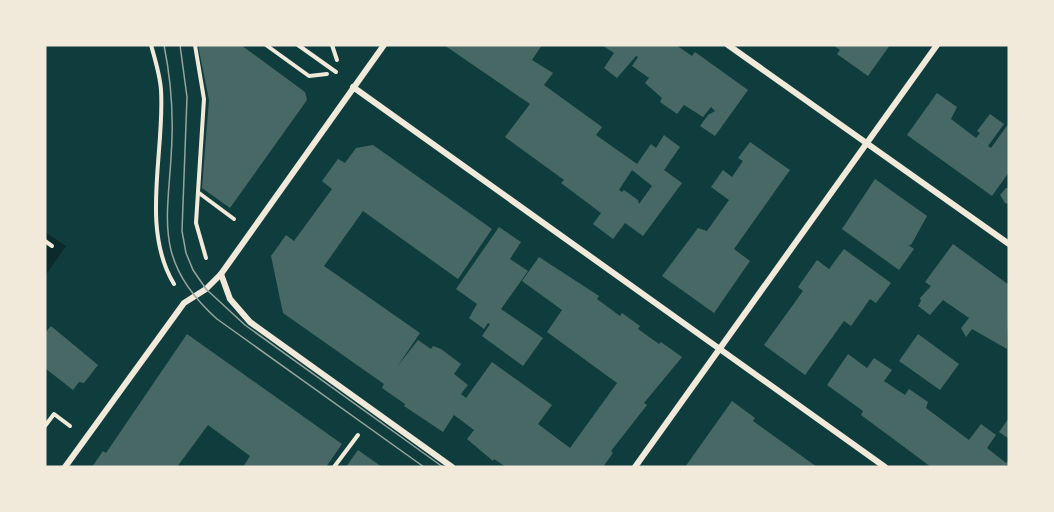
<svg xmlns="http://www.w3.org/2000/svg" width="1054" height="512" viewBox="0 0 1054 512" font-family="Figtree,sans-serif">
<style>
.water{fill:#0a2a2b}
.building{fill:#486865;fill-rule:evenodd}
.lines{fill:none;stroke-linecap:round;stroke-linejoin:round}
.path{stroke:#f1e9da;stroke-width:4}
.minor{stroke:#f1e9da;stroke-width:6}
.tram{stroke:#97a49c;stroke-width:1.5}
</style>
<rect width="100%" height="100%" fill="#0f3d3e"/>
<polygon class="water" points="45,232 66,246 45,276"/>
<g class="building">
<polygon points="198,45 241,45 305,92 307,100 230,208 202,188 209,100"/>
<path d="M444,45H542L532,60L553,73L544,85L602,127L596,135L637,164L651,144L656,148L664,135L680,147L664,170L682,183L643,236L625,223L613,239L593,224L601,213L561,183L564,180L505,137L530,104ZM632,170L652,186L639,204L638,200L624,190L622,192L619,190Z"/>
<polygon points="602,45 676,45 692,56 695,52 748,90 715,136 700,126 708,115 715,111 711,107 703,117 684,105 677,114 660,102 662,98 645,83 649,78 632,66 638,57 636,56 617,78 604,68 614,53"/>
<polygon points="833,45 890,45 868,76 837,54 840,50"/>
<polygon points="937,93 957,107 951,119 976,138 980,133 977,131 990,114 1004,124 988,146 991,148 1009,123 1009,172 992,196 907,135"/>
<polygon points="750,142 790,170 734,249 750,261 714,313 662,276 698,228 707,231 729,200 711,187 723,170 732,177 743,161 738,158"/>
<polygon points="373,145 492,229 458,279 363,211 324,266 420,333 397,367 418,340 431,349 433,346 441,349 461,364 454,374 468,385 461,394 466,398 492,362 552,405 538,424 570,448 617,383 547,332 562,310 522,281 539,257 599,296 597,299 620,316 622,313 640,326 638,329 659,344 661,342 682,357 644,403 647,405 611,451 613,453 603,467 506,467 494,459 493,461 467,439 474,430 454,415 443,432 404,406 405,404 382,388 384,384 283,313 271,256 286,235 294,241 332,189 322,181 338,159 345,163 356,148"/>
<polygon points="875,179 927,216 911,245 908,245 914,249 899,270 842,229"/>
<polygon points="1006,188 1009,188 1009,204 1005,203 1000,195"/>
<polygon points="499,227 521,242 510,259 528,271 501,309 543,338 523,366 482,336 490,324 488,323 484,329 469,318 477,304 456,289"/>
<polygon points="953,244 1009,285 1007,349 972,329 966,337 961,328 969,318 943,300 930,315 918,306 921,301 920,298 931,286 925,282"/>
<polygon points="844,249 891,283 876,303 870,299 851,326 844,321 805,375 764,345 803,291 798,287 817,260 829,269"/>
<polygon points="51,326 98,365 84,383 79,382 73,390 45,368 45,333"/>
<polygon points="187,334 342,444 326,467 243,467 250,456 208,425 177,467 92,467 103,451 106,453"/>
<polygon points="918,334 959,364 940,390 899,361"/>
<polygon points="848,354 867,368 874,358 892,370 884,381 905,395 909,389 928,402 926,408 969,440 981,424 996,435 987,448 1006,463 1009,459 1009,467 931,467 919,458 861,415 863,411 827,385"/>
<polygon points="732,401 755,418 753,421 817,467 685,467"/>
<polygon points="1009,418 1009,439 999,432"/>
<polygon points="358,450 382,467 346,467"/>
</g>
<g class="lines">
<g class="path">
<path d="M151,45C155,59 160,75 161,90C165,152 140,228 174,284"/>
<polyline points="195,45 204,99 196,223 206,258"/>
<polyline points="266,45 309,76 327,74"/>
<polyline points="298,45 336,72"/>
<polyline points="332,45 337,60"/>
<polyline points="199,193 234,219"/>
<polyline points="45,241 52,246"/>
<polyline points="45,426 54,414 70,426"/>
<polyline points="334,467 358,435"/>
</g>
<g class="minor">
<polyline points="728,45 1009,244"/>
<polyline points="353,87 885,467"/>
<polyline points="221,274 230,299 250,322 452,467"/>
<polyline points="65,467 184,303 206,289 221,274 384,45"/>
<polyline points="635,467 937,45"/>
</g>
<g class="tram">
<path d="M164,45C170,75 173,106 172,137C170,215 149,258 217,319L424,467"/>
<polyline points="180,45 187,97 182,231 186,253 193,270 206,289 245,325 443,467"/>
</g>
</g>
<rect width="1054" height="512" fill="none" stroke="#f1e9da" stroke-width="93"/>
</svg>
